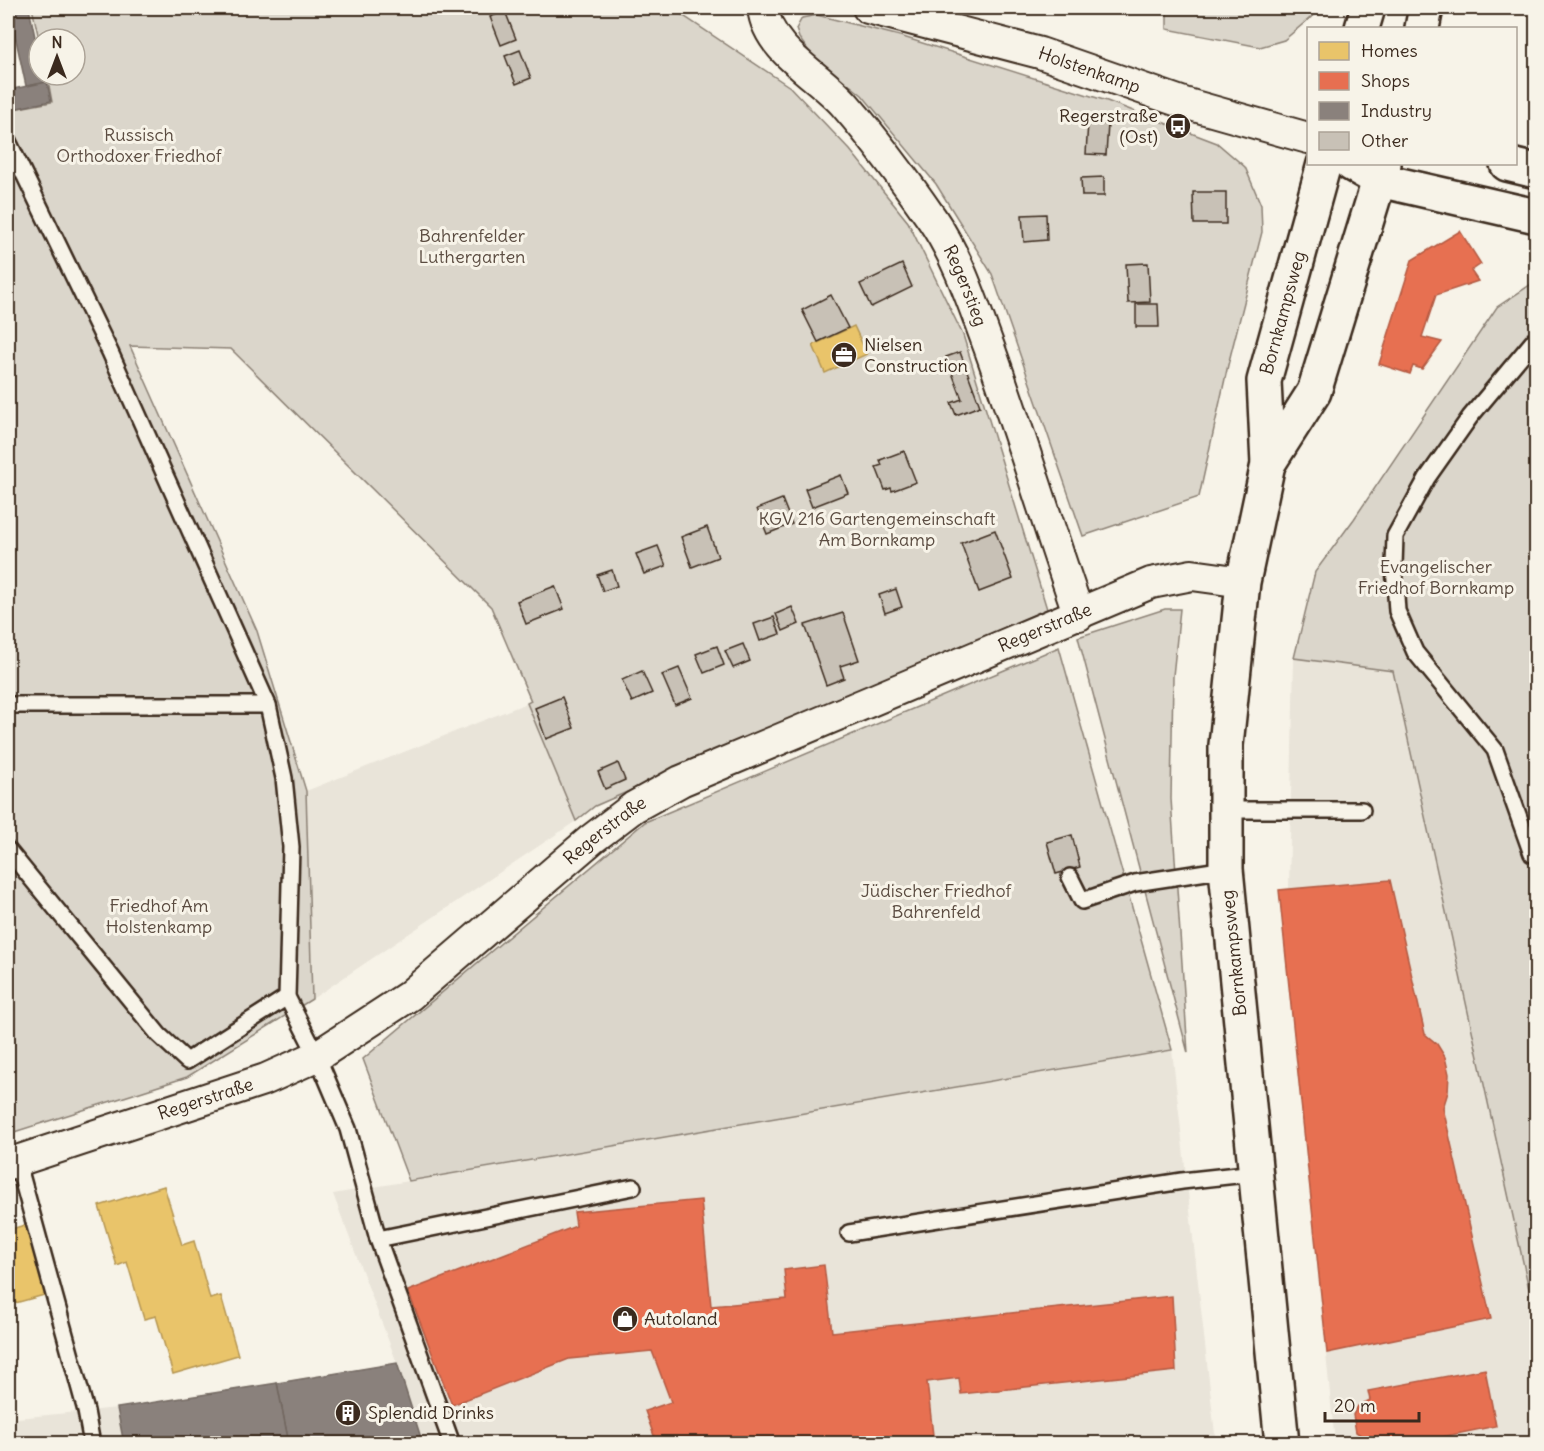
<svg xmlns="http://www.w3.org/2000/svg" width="1544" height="1451" viewBox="0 0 1544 1451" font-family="Delius,sans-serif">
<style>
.built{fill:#e9e4d9}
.green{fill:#dbd6cb;stroke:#8b8074;stroke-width:1.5}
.homes{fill:#e9c46a;stroke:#b59653;stroke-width:1.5}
.shops{fill:#e76f51;stroke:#b35a42;stroke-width:1.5}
.industry{fill:#8a817c;stroke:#726760;stroke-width:1.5}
.building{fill:#c8c1b6;stroke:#3b2a1e;stroke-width:1.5}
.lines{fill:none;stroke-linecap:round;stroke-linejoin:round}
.service-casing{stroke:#3b2a1e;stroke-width:20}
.minor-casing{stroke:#3b2a1e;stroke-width:34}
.secondary-casing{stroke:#3b2a1e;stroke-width:38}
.service{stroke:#f7f3e8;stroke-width:15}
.minor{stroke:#f7f3e8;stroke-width:30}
.secondary{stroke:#f7f3e8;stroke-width:33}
.labels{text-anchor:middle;stroke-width:6;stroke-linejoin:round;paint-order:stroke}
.street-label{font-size:18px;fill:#3b2a1e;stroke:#f7f3e8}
.poi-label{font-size:18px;fill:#3b2a1e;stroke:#f7f3e8;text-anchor:start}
.park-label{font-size:18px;fill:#5b4c41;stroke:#f7f3e8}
</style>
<rect width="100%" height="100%" fill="#f7f3e8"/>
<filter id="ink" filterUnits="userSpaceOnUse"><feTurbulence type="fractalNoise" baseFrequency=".0167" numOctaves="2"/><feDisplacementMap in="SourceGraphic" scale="12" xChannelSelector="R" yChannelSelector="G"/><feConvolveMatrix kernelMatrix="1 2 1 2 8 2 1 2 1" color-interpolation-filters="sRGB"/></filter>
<g filter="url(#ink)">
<g class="built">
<polygon points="1294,658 1393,670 1536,1321 1536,1443 1335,1443 1279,890 1289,888"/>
<polygon points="527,703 576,821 312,999 306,791"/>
<polygon points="1172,1050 1216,1443 8,1444 8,1419 117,1408 397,1363 333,1194"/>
</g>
<g class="green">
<polygon points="32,8 669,8 676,11 790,87 850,150 908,222 963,335 1047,609 595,806 576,821 527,703 531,701 491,607 231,349 130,346 257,631 306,791 312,999 187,1077 8,1134 8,110 52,102 47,75 75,75 75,39 39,39"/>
<polygon points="1167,8 1322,8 1284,40 1260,47 1167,29"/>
<polygon points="817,15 900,36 1107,101 1217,143 1245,167 1261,205 1262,232 1228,365 1199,497 1083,536 992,274 936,184 862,95 811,54 799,38 796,29 802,18"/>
<polygon points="1536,281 1536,1321 1393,671 1294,658 1315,572 1354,519 1497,307"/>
<polygon points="1165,609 1180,609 1173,676 1171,799 1188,1053 1078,637"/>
<polygon points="1059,647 1172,1050 409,1181 363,1059 645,822"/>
</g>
<g class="homes">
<polygon points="854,326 867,354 825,373 813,345"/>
<polygon points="164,1186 182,1245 194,1241 210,1299 221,1296 238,1355 173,1374 156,1316 144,1319 127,1262 117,1266 99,1206"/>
<polygon points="28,1224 48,1294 8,1305 8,1230"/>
</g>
<g class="shops">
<polygon points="1460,231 1481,264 1471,271 1478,281 1436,295 1422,337 1442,342 1422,369 1413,366 1410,374 1379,364 1412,260"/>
<polygon points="1390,880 1425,1034 1437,1044 1445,1057 1449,1074 1448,1092 1443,1108 1491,1319 1327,1353 1279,890"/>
<polygon points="701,1200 711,1306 787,1299 784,1270 824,1265 832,1332 1172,1296 1176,1371 961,1394 959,1378 927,1382 934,1444 756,1444 756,1437 737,1444 657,1444 645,1411 671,1402 652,1351 569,1359 452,1405 408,1291 576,1226 574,1212"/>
<polygon points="1485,1369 1496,1426 1407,1444 1378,1444 1378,1440 1370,1441 1356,1432 1353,1415 1358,1406 1370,1400 1368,1391"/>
</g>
<g class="industry">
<polygon points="9,8 29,8 39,56 39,75 43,75 45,83 26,86"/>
<polygon points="47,82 51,101 8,110 8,90"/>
<polygon points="397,1363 423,1444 289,1444 277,1383"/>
<polygon points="277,1383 289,1444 124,1444 117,1408"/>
</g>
<g class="building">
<polygon points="427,8 452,8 430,14"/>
<polygon points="505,11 516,39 501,45 490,17"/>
<polygon points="520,50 531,78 516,84 505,56"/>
<polygon points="1088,122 1108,124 1106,155 1086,154"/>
<polygon points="1104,177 1104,196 1082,196 1081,178"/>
<polygon points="1193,192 1226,192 1226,224 1194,224"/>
<polygon points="1046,214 1047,240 1024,242 1022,215"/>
<polygon points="1148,263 1150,302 1128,303 1126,264"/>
<polygon points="902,264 912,287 871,307 860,284"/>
<polygon points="831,295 848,328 818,342 802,310"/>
<polygon points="1136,304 1158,304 1159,327 1136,327"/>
<polygon points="960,352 980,406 956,415 951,403 962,399 946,357"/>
<polygon points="904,451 916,482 892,491 891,488 885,490 876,467 882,465 880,460"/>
<polygon points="841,475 848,493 812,507 805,489"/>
<polygon points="782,499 792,524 767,534 757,509"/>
<polygon points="707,527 718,557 692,567 681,537"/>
<polygon points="995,530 1013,579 979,592 961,543"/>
<polygon points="658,546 666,566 644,574 636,554"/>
<polygon points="612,570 617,586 603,591 597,575"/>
<polygon points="555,586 564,609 526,624 517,601"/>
<polygon points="896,589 902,607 885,613 879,595"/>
<polygon points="792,607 799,624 783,631 776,614"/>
<polygon points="843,613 859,660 840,666 844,678 826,685 805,625"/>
<polygon points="774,617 780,634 760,641 754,624"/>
<polygon points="743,644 750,661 733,668 725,651"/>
<polygon points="717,646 724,665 704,673 696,654"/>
<polygon points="679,668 692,698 675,705 662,675"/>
<polygon points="642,671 652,693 632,702 622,680"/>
<polygon points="562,697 574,728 546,739 535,708"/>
<polygon points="618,763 625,780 605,789 598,772"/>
<polygon points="1072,835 1080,867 1056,874 1047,842"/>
</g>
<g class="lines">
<g class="service-casing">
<g id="service">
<polyline points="8,141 110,352 268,705 284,778 291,847 287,997 317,1056 348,1129 378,1239 452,1444"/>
<polyline points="1536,338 1470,417 1427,478 1395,536 1394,566 1397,611 1415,652 1495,750 1532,854 1536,851"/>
<polyline points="8,705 268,705"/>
<polyline points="1224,810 1362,810"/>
<polyline points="8,850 159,1035 187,1061 287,997"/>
<polyline points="1070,877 1082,901 1135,883 1226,869"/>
<polyline points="17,1160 86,1411 92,1444"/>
<polyline points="849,1233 1182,1181 1255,1173"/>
<polyline points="378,1239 633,1187"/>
</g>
</g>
<g class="minor-casing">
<g id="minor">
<path id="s1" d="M763,8C768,52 820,75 846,106C877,142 905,180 932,219C958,257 973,304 989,347C1021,436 1048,526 1079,615"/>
<path id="s2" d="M868,8L1040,53L1184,103L1308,138"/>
<path id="s3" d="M8,1164L266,1079L317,1056L409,996L592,839L634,807L681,781L1151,583L1192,575L1243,582"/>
</g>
</g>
<g class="secondary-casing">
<g id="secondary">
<polyline points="1362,28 1368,8"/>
<polyline points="1422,28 1426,8"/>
<polyline points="1351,164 1379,180 1536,216"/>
<polyline points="1507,164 1536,171"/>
<polyline points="1268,464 1314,392 1384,164"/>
<path id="s4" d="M1282,1444L1226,869V745L1243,582L1268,464L1264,381L1324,164"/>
</g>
</g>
<use href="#service" class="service"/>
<use href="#minor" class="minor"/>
<use href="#secondary" class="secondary"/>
</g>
</g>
<defs>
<g id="bus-disc" transform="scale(1.35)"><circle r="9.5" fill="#3b2a1e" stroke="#f7f3e8"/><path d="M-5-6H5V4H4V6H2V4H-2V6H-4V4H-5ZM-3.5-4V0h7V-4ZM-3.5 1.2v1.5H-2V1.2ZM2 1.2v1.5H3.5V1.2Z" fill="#fff"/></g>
<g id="office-disc" transform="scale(1.35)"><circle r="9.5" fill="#3b2a1e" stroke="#f7f3e8"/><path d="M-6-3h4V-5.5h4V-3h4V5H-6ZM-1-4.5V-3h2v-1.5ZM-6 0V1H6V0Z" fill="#fff"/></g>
<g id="shop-disc" transform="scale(1.35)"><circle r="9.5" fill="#3b2a1e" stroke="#f7f3e8"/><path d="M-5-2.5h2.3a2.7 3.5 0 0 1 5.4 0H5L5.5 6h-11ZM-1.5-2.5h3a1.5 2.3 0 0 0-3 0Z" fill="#fff"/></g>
<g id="building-disc" transform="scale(1.35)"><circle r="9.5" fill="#3b2a1e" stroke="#f7f3e8"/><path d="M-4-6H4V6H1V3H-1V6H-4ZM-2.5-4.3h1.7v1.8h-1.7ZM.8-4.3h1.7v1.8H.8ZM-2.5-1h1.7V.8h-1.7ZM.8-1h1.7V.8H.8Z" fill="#fff"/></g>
</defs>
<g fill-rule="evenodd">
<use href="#bus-disc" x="1178" y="126"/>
<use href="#office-disc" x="844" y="355"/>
<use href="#shop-disc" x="625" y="1319"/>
<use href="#building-disc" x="348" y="1413"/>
</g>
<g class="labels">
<g class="street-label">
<text dy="6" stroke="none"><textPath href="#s2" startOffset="230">Holstenkamp</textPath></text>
<text dy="6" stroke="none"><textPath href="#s1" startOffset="348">Regerstieg</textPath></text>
<text dy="6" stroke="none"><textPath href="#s4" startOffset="1140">Bornkampsweg</textPath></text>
<text dy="6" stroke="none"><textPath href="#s3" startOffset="1180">Regerstraße</textPath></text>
<text dy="6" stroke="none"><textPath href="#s3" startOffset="694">Regerstraße</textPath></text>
<text transform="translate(1234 953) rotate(-96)" y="6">Bornkampsweg</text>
<text dy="6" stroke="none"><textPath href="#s3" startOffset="208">Regerstraße</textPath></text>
</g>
<g class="poi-label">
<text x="1158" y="122" text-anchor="end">Regerstraße<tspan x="1158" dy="21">(Ost)</tspan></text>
<text x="864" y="351">Nielsen<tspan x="864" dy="21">Construction</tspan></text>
<text x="644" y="1325">Autoland</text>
<text x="368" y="1419">Splendid Drinks</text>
</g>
<g class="park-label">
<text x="139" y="141">Russisch<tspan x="139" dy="21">Orthodoxer Friedhof</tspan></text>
<text x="472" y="242">Bahrenfelder<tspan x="472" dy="21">Luthergarten</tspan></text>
<text x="877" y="525">KGV 216 Gartengemeinschaft<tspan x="877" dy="21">Am Bornkamp</tspan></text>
<text x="1436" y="573">Evangelischer<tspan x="1436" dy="21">Friedhof Bornkamp</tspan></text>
<text x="936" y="897">Jüdischer Friedhof<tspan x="936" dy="21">Bahrenfeld</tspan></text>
<text x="159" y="912">Friedhof Am<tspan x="159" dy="21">Holstenkamp</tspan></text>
</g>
</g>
<rect width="1544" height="1451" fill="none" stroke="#f7f3e8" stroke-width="30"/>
<rect x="15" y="15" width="1514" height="1421" fill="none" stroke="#3b2a1e" stroke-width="2" filter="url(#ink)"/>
<rect x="1307" y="27" width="210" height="138" fill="#f7f3e8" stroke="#aca397" stroke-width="1.5"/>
<rect x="1319" y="42" width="30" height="18" fill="#e9c46a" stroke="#aca397" stroke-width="1.5"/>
<text x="1361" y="57" font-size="18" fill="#3b2a1e">Homes</text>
<rect x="1319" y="72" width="30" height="18" fill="#e76f51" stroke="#aca397" stroke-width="1.5"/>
<text x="1361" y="87" font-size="18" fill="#3b2a1e">Shops</text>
<rect x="1319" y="102" width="30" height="18" fill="#8a817c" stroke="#aca397" stroke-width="1.5"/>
<text x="1361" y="117" font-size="18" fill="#3b2a1e">Industry</text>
<rect x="1319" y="132" width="30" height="18" fill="#c8c1b6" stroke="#aca397" stroke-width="1.5"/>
<text x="1361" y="147" font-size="18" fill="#3b2a1e">Other</text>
<g transform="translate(57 57)"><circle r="28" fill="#f7f3e8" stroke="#aca397" stroke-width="1.5"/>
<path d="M0-4.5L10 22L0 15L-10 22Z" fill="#3b2a1e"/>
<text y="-9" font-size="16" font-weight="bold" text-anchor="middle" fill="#3b2a1e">N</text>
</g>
<path d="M1325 1412v9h94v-9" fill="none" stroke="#3b2a1e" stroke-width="3"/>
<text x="1334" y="1412" font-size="18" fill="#3b2a1e" stroke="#f7f3e8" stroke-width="4.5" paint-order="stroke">20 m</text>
</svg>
